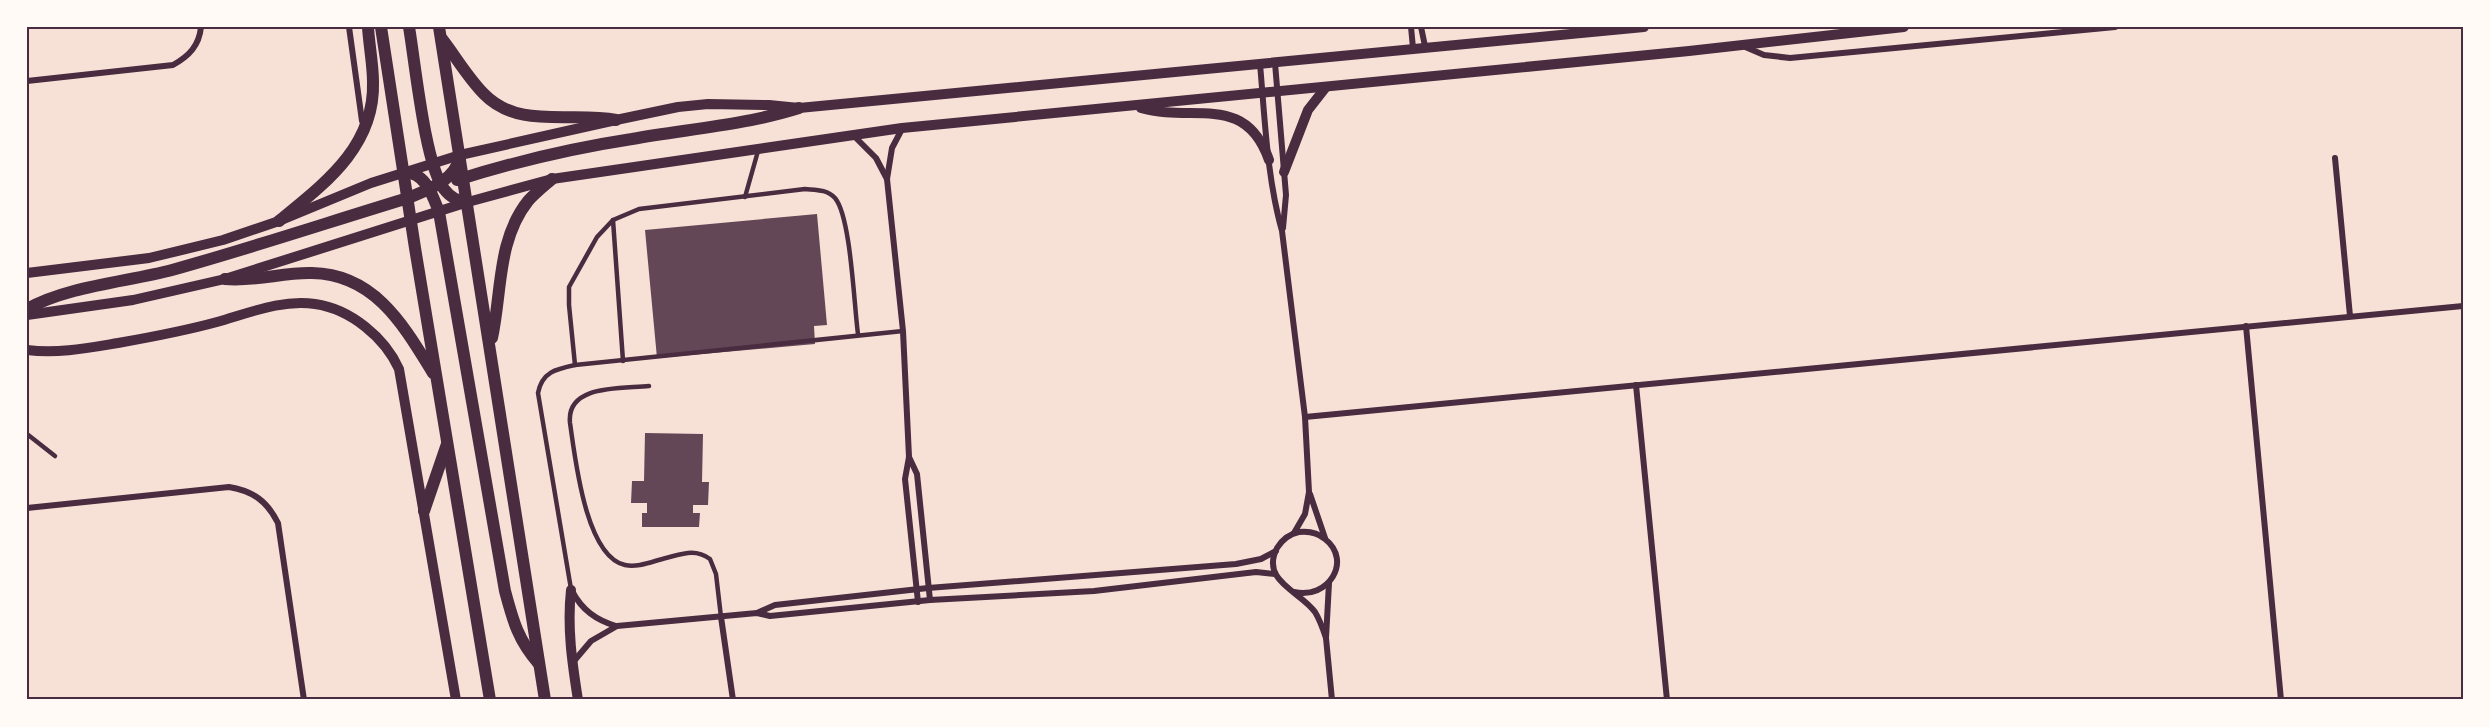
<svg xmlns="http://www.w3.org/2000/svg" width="2490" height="727" viewBox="0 0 2490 727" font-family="Barlow,sans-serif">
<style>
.building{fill:#644757}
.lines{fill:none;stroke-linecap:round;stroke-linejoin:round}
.service{stroke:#4a2c40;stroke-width:4.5}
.minor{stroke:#4a2c40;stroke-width:6}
.tertiary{stroke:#4a2c40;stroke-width:10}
.secondary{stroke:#4a2c40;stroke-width:12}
.neatline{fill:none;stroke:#4a2c40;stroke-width:2}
</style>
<rect width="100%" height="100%" fill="#f7e1d7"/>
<g class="building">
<polygon points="817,214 827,325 814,326 815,344 657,358 645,230"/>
<polygon points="645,433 703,434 702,482 709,482 708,505 693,505 693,513 700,513 699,527 642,527 642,513 647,513 647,503 631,503 632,481 644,481"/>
</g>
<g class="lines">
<g class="service">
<polyline points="745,197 758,151"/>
<polyline points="613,220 623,361"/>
<path d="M575,365L569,305V287L597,237L613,220L639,209L805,189C815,190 827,189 835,198C851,217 854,306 858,334"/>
<path d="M649,386C622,389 566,384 570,423C575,456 585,556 625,565C638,568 653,561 666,558C682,554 695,548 710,559L716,574L721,617"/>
<polyline points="27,434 55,456"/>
<path d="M571,589L538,393C542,372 556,369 575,365L903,331"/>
</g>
<g class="minor">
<polyline points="349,27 362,121"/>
<polyline points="1411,27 1413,48"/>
<polyline points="1421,27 1425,46"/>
<polyline points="1743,46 1764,55 1790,58 2115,27"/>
<polyline points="1275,63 1286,195 1283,228"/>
<path d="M1260,64C1265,120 1267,178 1282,231L1305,417L1309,492L1305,514L1294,533"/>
<path d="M27,81L173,65C189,56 199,46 201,27"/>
<polyline points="902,129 892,148 887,179 903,331 909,457 905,479 918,602"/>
<polyline points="854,136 876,158 887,179"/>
<polyline points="2335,158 2350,316"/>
<polyline points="2246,326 2281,700"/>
<polyline points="1636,385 1667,700"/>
<polyline points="1305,417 2463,306"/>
<polyline points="909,457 917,474 930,600"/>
<polyline points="1310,494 1325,538"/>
<path d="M27,508L229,487C253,491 267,501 278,523L304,700"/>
<polyline points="1329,583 1326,638 1332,700"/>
<path d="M572,591C582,610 596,620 616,626"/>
<path d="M1294,592C1328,600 1353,561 1325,539C1317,532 1308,531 1299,532C1289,534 1282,540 1277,548C1260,581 1300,591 1315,612C1320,620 1323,629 1326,638"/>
<polyline points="757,613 775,605 928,588 1236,564 1261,559 1276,551"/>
<polyline points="721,617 733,700"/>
<polyline points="574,661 591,641 617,626 757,613 770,616 930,600 1094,591 1256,572 1275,574"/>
</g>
<g class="tertiary">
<path d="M1141,108C1193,123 1245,92 1269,160"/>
<polyline points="1284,172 1308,110 1326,87"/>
<polyline points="27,273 149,258 223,240 279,221 371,183 460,155 616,120 678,107 708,104 769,105 799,108 1644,27"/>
<polyline points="27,315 133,300 225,279 468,202 552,179 902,128 1689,51 1904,27"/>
<path d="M27,350C58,354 88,348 118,343C152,337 184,331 217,322C249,313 282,299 315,304C351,309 385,338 399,369L456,700"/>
<path d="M571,590C567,628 572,662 578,700"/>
</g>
<g class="secondary">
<polyline points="381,27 415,248 490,700"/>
<path d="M409,27C415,62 425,165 444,189C450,197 459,202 468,202"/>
<polyline points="439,27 545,700"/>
<path d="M442,39C456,57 468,78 484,94C519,130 572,111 616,120"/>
<path d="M404,172C426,173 432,194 439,212L505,591C513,621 518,640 539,664"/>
<path d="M457,180C514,162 573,148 632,139C688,129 745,125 799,108"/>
<path d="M279,221C324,184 375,147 373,82C373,64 369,45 368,27"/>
<path d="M225,279C256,282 283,272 312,273C375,274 404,326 433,373"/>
<path d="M27,309C68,286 126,282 172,270C251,248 329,222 408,198C428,190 456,180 460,156"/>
<path d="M492,338C502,292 497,240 528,201C535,193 544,186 552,179"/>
<polyline points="424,511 447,444"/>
</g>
</g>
<rect width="2490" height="727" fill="none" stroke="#fffaf5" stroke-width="57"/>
<rect x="28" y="28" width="2434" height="670" class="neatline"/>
</svg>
